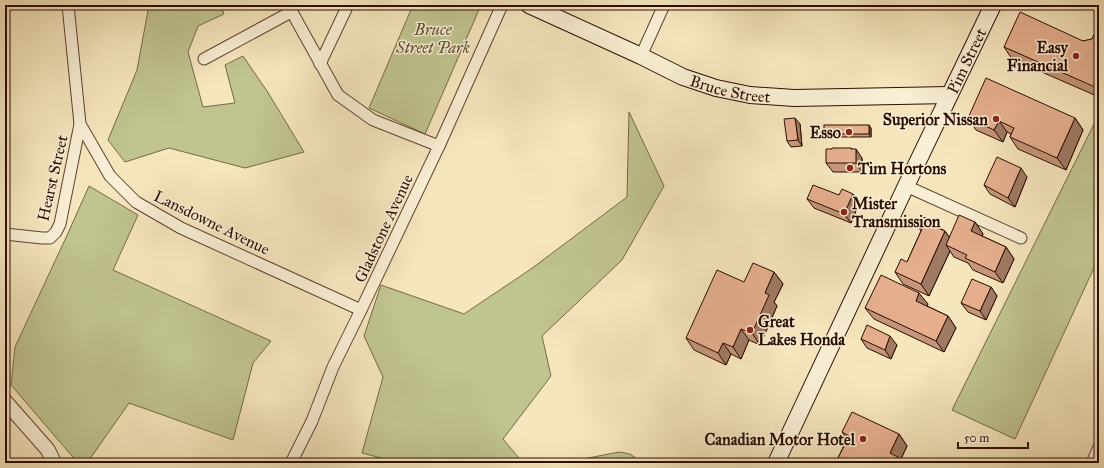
<svg xmlns="http://www.w3.org/2000/svg" width="1104" height="468" viewBox="0 0 1104 468" font-family="'IM FELL Great Primer',serif">
<style>
.green{fill:#c0c48f;stroke:#766848}
.lines{fill:none;stroke-linecap:round;stroke-linejoin:round}
.minor-casing{stroke:#5e4330;stroke-width:13}
.tertiary-casing{stroke:#5e4330;stroke-width:16}
.secondary-casing{stroke:#2b0d00;stroke-width:18}
.minor{stroke:#f9efd5;stroke-width:11}
.tertiary{stroke:#f9efd5;stroke-width:14}
.secondary{stroke:#f9efd5;stroke-width:16}
.wall{fill:#c5967a;stroke:#2b0d00}
.shaded-wall{fill:#a07a63;stroke:#2b0d00}
.building{fill:#e5af8e;stroke:#2b0d00}
.poi-dot{fill:#8f2418;stroke:#f9efd5;stroke-width:1.5}
.labels{text-anchor:middle;stroke-width:3;stroke-linejoin:round;paint-order:stroke}
.park-label{font-size:16px;font-style:italic;fill:#5f4d32;stroke:#f9efd5}
.poi-label{font-size:16px;font-weight:bold;fill:#2b0d00;stroke:#f9efd5;text-anchor:end}
.street-label{font-size:16px;fill:#2b0d00;stroke:#f9efd5}
</style>
<rect width="100%" height="100%" fill="#f6e6be"/>
<filter id="stains"><feTurbulence type="fractalNoise" baseFrequency=".005" numOctaves="4"/><feColorMatrix values="0 0 0 0 .2 0 0 0 0 .09 0 0 0 0 .02 0 0 0 .5 -.17"/></filter>
<radialGradient id="worn" r=".72"><stop offset=".6" stop-color="#630" stop-opacity="0"/><stop offset="1" stop-color="#630" stop-opacity=".3"/></radialGradient>
<g class="green">
<polygon points="149,5 221,5 224,14 198,26 188,52 203,107 235,103 225,65 243,56 267,91 304,152 245,168 169,148 125,162 108,140 137,70"/>
<polygon points="413,5 481,5 425,134 369,108"/>
<polygon points="629,112 664,186 622,260 542,336 551,376 503,439 523,463 400,463 362,453 383,377 364,336 381,285 464,314 531,269 627,197"/>
<polygon points="1099,114 1099,257 1015,439 952,410"/>
<polygon points="89,186 138,215 113,270 271,341 253,363 233,440 129,403 87,463 78,463 11,385 15,347 69,231"/>
<polygon points="619,452 630,454 643,463 563,463"/>
</g>
<g class="lines">
<g class="minor-casing">
<g id="minor">
<polyline points="68,5 80,124 110,176 136,202 181,228 361,310"/>
<polyline points="288,5 338,95 373,120 439,146"/>
<polyline points="641,56 664,5"/>
<polyline points="204,59 291,12"/>
<polyline points="320,64 348,5"/>
<polyline points="906,186 1021,238"/>
<polyline points="5,234 42,238 50,238 56,232 60,224 80,124"/>
<polyline points="291,463 312,421 333,367 361,310 439,146 502,5"/>
<polyline points="1092,463 1099,447"/>
</g>
</g>
<g class="tertiary-casing">
<polyline id="tertiary" points="5,401 48,450 54,463"/>
</g>
<g class="secondary-casing">
<g id="secondary">
<path id="s1" d="M529,5L641,56L683,77L716,88L750,95L794,98L949,95"/>
<path id="s2" d="M776,463L906,186L993,5"/>
</g>
</g>
<use href="#minor" class="minor"/>
<use href="#tertiary" class="tertiary"/>
<use href="#secondary" class="secondary"/>
</g>
<g class="wall">
<polygon points="857,5 904,5 902,8"/>
<polygon points="1099,25 1099,97 1012,59 1004,47 1083,41 1092,39"/>
<polygon points="968,118 1075,118 1083,130 1066,170 1018,149 1010,137 1011,134 1007,132 1003,142 976,130"/>
<polygon points="800,124 802,146 791,147 787,141"/>
<polygon points="871,128 871,137 827,137 824,134"/>
<polygon points="851,148 862,158 862,172 833,172 826,163"/>
<polygon points="1027,177 1015,207 990,194 984,185"/>
<polygon points="839,195 859,203 851,223 814,208 807,199"/>
<polygon points="933,221 937,227 945,231 949,237 975,222 983,234 982,236 1006,247 1014,259 1003,283 973,270 968,263 954,257 950,251 929,296 903,284 895,272 907,262 921,231 919,228"/>
<polygon points="774,272 783,284 774,302 777,306 760,345 749,340 741,359 731,354 726,365 694,350 686,338 744,282"/>
<polygon points="991,287 997,296 986,320 968,312 961,303"/>
<polygon points="928,304 927,306 948,316 956,328 944,352 874,319 865,308"/>
<polygon points="861,339 897,345 891,359 867,348"/>
<polygon points="842,432 899,434 907,446 901,459 909,463 842,463 838,458 847,439"/>
</g>
<g class="shaded-wall">
<polygon points="900,5 904,5 902,8"/>
<polygon points="1099,79 1099,93 1095,87"/>
<polygon points="795,118 800,124 802,146 798,140"/>
<polygon points="1075,118 1083,130 1066,170 1057,158"/>
<polygon points="999,121 1007,132 1003,142 994,130"/>
<polygon points="869,125 871,128 871,137 869,134"/>
<polygon points="851,148 856,154 856,149 862,158 862,172 856,163"/>
<polygon points="1021,168 1027,177 1015,207 1008,198"/>
<polygon points="853,194 859,203 851,223 844,214"/>
<polygon points="933,221 941,233 931,225"/>
<polygon points="975,222 983,234 979,243 971,231"/>
<polygon points="945,231 953,243 946,245 950,251 929,296 921,284"/>
<polygon points="1006,247 1014,259 1003,283 995,272"/>
<polygon points="774,272 783,284 774,302 777,306 760,345 752,333 765,293"/>
<polygon points="991,287 997,296 986,320 980,311"/>
<polygon points="919,293 928,304 924,312 916,301"/>
<polygon points="948,316 956,328 944,352 936,341"/>
<polygon points="741,329 749,340 741,359 733,347"/>
<polygon points="890,336 897,345 891,359 885,350"/>
<polygon points="723,343 731,354 726,365 718,353"/>
<polygon points="899,434 907,446 899,463 890,453"/>
<polygon points="5,454 10,463 9,463 5,456"/>
</g>
<g class="building">
<polygon points="1020,12 1083,41 1092,39 1099,25 1099,79 1095,87 1004,47"/>
<polygon points="986,78 1075,118 1057,158 1010,137 1014,128 999,121 994,130 968,118"/>
<polygon points="795,118 798,140 787,141 784,119"/>
<rect x="824" y="125" width="45" height="9"/>
<polygon points="832,148 851,148 851,149 856,149 856,163 826,163 826,149 832,149"/>
<polygon points="997,157 1021,168 1008,198 984,185"/>
<polygon points="813,185 839,195 842,189 853,194 844,214 807,199"/>
<polygon points="959,215 975,222 971,231 1006,247 995,272 965,258 967,255 946,245"/>
<polygon points="923,217 933,221 931,225 945,231 921,284 895,272 901,259 907,262 922,229 919,228"/>
<polygon points="753,263 774,272 765,293 769,295 752,333 741,329 733,347 723,343 718,353 686,338 717,270 744,282"/>
<polygon points="881,275 919,293 916,301 948,316 936,341 865,308"/>
<polygon points="972,279 991,287 980,311 961,303"/>
<polygon points="867,325 890,336 885,350 861,339"/>
<polygon points="852,412 899,434 890,453 909,463 849,463 838,458 849,436 842,432"/>
<polygon points="5,456 9,463 5,463"/>
<polygon points="805,458 809,463 800,463"/>
</g>
<g class="poi-dot">
<circle cx="1076" cy="56" r="4"/>
<circle cx="996" cy="119" r="4"/>
<circle cx="849" cy="132" r="4"/>
<circle cx="850" cy="168" r="4"/>
<circle cx="844" cy="212" r="4"/>
<circle cx="750" cy="330" r="4"/>
<circle cx="863" cy="439" r="4"/>
</g>
<g class="labels">
<g class="park-label">
<text x="433" y="35">Bruce<tspan x="433" dy="18">Street Park</tspan></text>
</g>
<g class="poi-label">
<text x="1068" y="53">Easy<tspan x="1068" dy="18">Financial</tspan></text>
<text x="988" y="125">Superior Nissan</text>
<text x="841" y="138">Esso</text>
<text x="858" y="174" text-anchor="start">Tim Hortons</text>
<text x="852" y="209" text-anchor="start">Mister<tspan x="852" dy="18">Transmission</tspan></text>
<text x="758" y="327" text-anchor="start">Great<tspan x="758" dy="18">Lakes Honda</tspan></text>
<text x="855" y="445">Canadian Motor Hotel</text>
</g>
<g class="street-label">
<text dy="6" stroke="none"><textPath href="#s2" startOffset="445">Pim Street</textPath></text>
<text dy="6" stroke="none"><textPath href="#s1" startOffset="219">Bruce Street</textPath></text>
<text transform="translate(52 178) rotate(-77)" y="6">Hearst Street</text>
<text transform="translate(212 222) rotate(26)" y="6">Lansdowne Avenue</text>
<text transform="translate(383 228) rotate(-65)" y="6">Gladstone Avenue</text>
</g>
</g>
<rect width="1104" height="468" fill="none" stroke="#f6e6be" stroke-width="20"/>
<rect x="6" y="6" width="1092" height="456" fill="none" stroke="#2b0d00" stroke-width="2"/>
<rect x="10" y="10" width="1084" height="448" fill="none" stroke="#2b0d00"/>
<path d="M958 442v6h70v-6" fill="none" stroke="#2b0d00" stroke-width="2"/>
<text x="964" y="442" font-size="12" fill="#2b0d00" stroke="#f9efd5" stroke-width="3" paint-order="stroke">50 m</text>
<rect width="100%" height="100%" filter="url(#stains)"/>
<rect width="100%" height="100%" fill="url(#worn)"/>
</svg>
